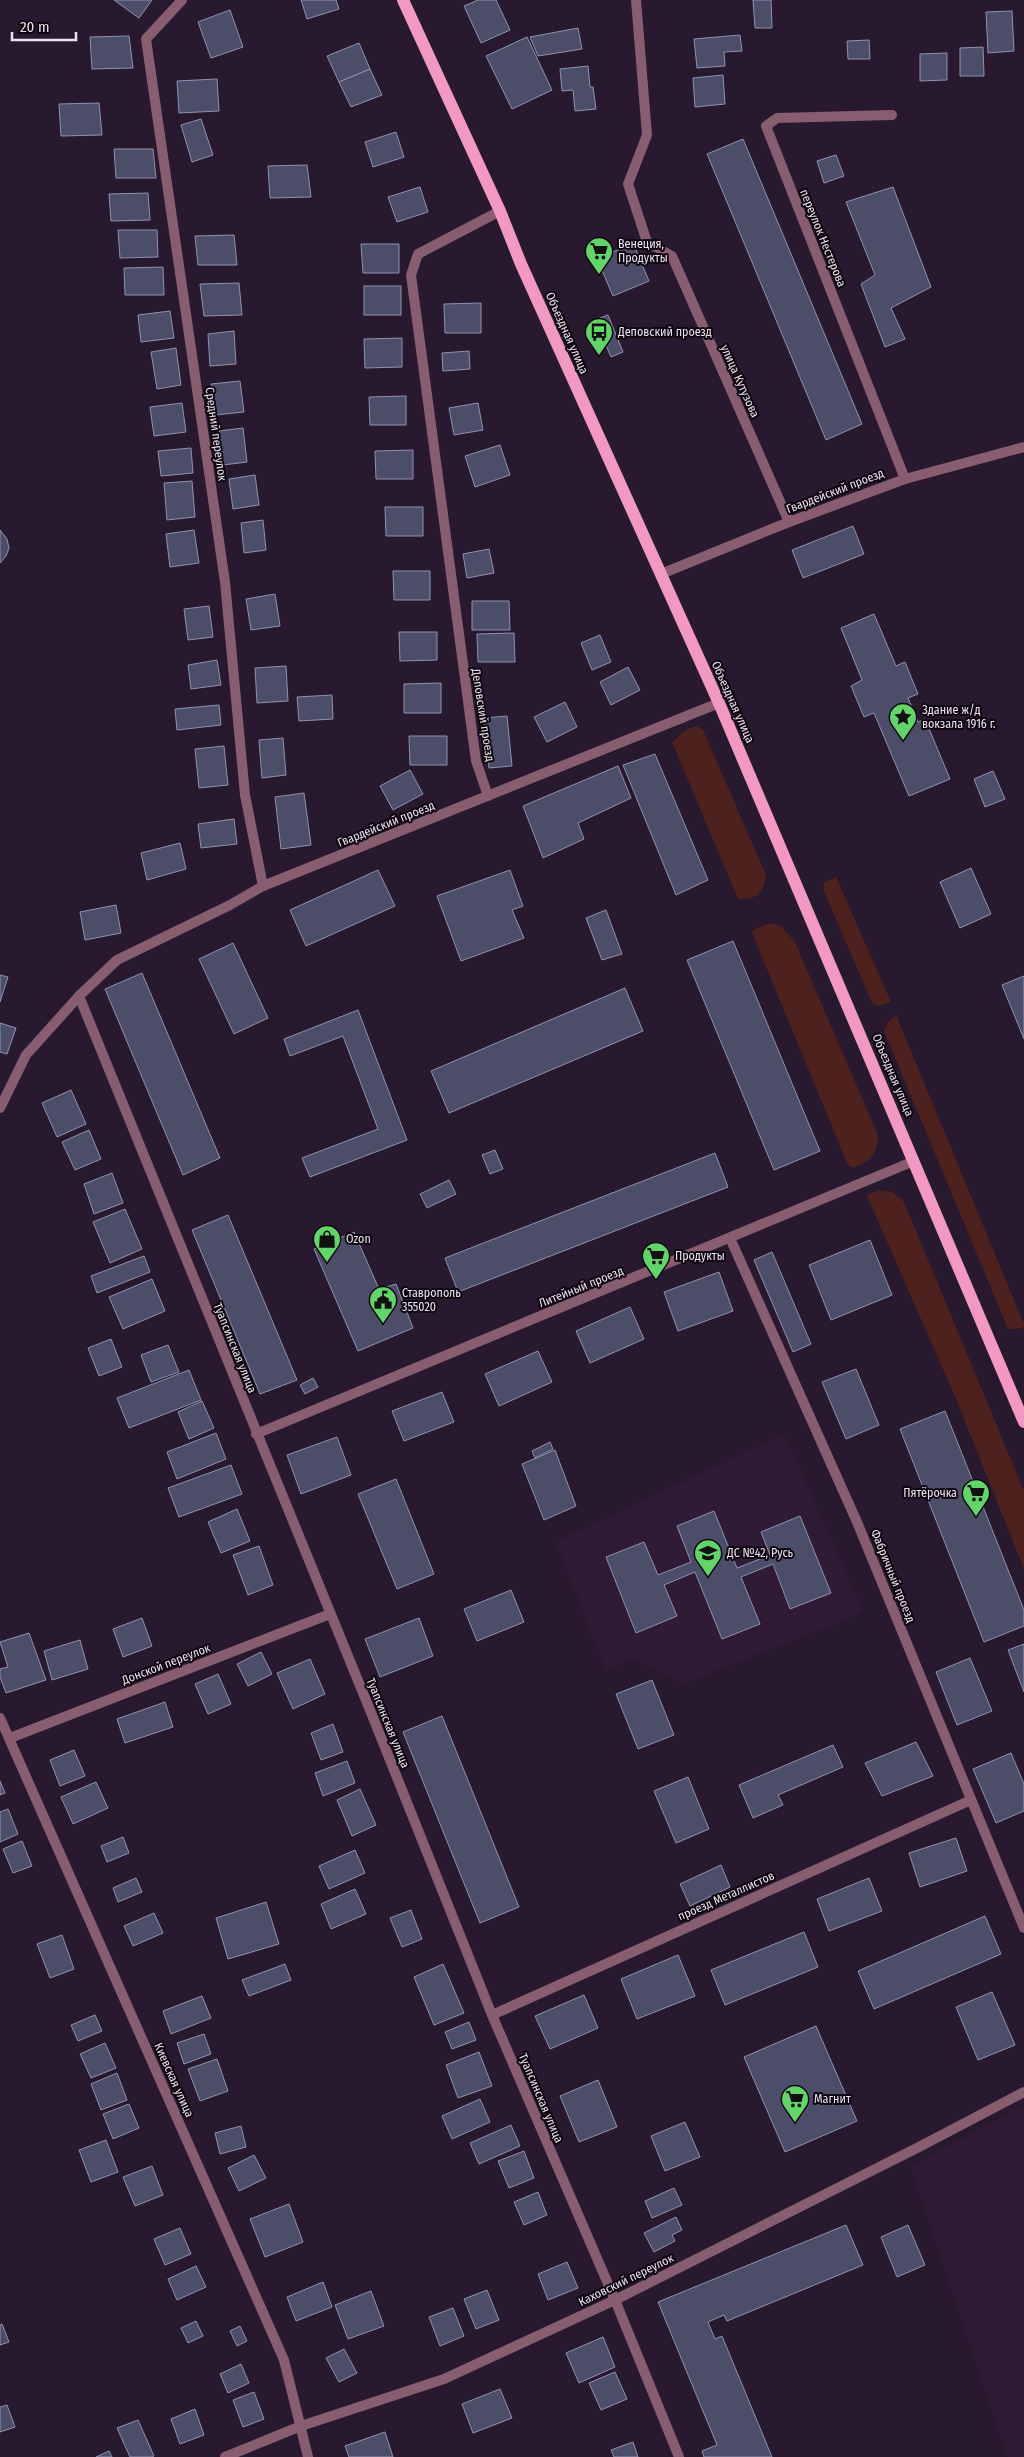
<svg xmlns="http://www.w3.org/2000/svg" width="1024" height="2457" viewBox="0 0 1024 2457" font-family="'Fira Sans Condensed',sans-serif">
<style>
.built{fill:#301b37}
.green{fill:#4d211e}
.building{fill:#4c4d69;stroke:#9092b1}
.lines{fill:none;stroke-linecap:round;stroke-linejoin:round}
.minor{stroke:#885d70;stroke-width:10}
.primary{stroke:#f299c1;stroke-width:12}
.labels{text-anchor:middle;stroke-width:4;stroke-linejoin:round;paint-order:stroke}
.street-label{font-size:12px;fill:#ece1f0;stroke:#0e0710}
.poi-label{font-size:12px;fill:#ece1f0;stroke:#0e0710;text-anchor:start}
</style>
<rect width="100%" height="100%" fill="#29192e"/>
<g class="built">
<polygon points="784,1434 863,1612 683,1684 633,1657 606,1670 556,1542"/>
<polygon points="1024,2105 1024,2457 1008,2457 911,2166"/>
</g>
<g class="green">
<path d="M696,726L703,730L766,875C763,893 757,900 738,899L672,742L686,730Z"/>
<polygon points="836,877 891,1002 878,1006 872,1003 823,889 824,883"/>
<path d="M771,923L781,926L795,942L878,1135C878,1153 870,1162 853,1168L848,1165L752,933L754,929Z"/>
<polygon points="896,1015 1024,1324 1024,1327 1017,1329 1008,1329 884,1031 888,1022"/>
<polygon points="878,1190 892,1192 904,1202 1024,1491 1024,1569 956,1399 867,1196"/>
</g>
<g class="building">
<polygon points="114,0 152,0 139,18"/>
<polygon points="301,0 336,0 339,9 307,19"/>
<polygon points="478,0 496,0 510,30 481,43 464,6"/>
<polygon points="753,0 771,0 772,28 755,28"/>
<polygon points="230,10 243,47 211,58 198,22"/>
<polygon points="1012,11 1014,51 988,53 986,12"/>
<polygon points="578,28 582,49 538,56 530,37"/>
<polygon points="740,35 742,51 724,52 725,66 697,68 694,39"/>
<polygon points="129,36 133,68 92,69 90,37"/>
<polygon points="527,37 552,90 512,109 486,56"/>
<polygon points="869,40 870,59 848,59 847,41"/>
<polygon points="359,43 370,69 339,82 327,56"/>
<polygon points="983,47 984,76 960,76 960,48"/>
<polygon points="947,53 947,80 920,81 920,54"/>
<polygon points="588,66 590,87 593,87 596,109 575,111 573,90 562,91 560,69"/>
<polygon points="370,69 382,95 351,107 339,82"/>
<polygon points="723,75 725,104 695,107 693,78"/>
<polygon points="217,79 219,111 179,113 177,81"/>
<polygon points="99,103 102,135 61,136 59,104"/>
<polygon points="201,119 213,155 192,162 181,125"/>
<polygon points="396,132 404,157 373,167 365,142"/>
<polygon points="743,139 862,424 826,440 707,154"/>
<polygon points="114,149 153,149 156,178 116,178"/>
<polygon points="836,155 844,176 824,183 817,161"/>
<polygon points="307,165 311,197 270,198 268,166"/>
<polygon points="420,187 428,212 397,222 388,197"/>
<polygon points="893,187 931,287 891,308 905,339 885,347 861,284 875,275 846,202"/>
<polygon points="148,193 150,220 111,221 109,194"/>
<polygon points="118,230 157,230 158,257 120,258"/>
<polygon points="234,235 237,265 198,265 195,236"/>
<polygon points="633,243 649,281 613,296 597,259"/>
<polygon points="361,244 399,244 399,273 363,273"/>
<polygon points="163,267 164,295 125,295 124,268"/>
<polygon points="239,283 242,315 204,316 200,284"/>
<rect x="364" y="286" width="37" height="29"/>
<polygon points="481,303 481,333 445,333 444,304"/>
<polygon points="170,311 174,338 141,342 138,315"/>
<polygon points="608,315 623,352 611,357 595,320"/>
<polygon points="234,331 236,364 210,366 208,334"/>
<polygon points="402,338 402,367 365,368 364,339"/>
<polygon points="176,348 181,385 157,389 151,352"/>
<polygon points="469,351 470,369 443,371 442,353"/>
<polygon points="240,381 244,412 215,415 211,384"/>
<polygon points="406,396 406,425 370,425 369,397"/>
<polygon points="182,403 186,432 154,436 150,407"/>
<polygon points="478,403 483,430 454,435 449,408"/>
<polygon points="243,428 247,462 223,465 219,431"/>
<polygon points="500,445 510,475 475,487 465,456"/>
<polygon points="191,448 193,473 161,476 158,451"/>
<polygon points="413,450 413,479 376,479 375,451"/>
<polygon points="255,475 259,505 233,509 229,479"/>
<polygon points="192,481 195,517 167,520 164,483"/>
<polygon points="385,507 423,507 423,536 386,536"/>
<polygon points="263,520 266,550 244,553 241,523"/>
<polygon points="853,526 864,554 803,578 792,550"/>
<polygon points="0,530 7,539 9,548 6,556 0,563"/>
<polygon points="194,530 199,563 170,567 166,534"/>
<polygon points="489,549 494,573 467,578 463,554"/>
<polygon points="393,571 430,571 430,600 394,600"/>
<polygon points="275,594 280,626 251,630 246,599"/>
<polygon points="472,601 509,601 510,630 472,630"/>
<polygon points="209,606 213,637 188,640 184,609"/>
<polygon points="874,614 896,666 905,662 918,694 908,698 918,722 925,719 950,779 909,796 874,713 864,717 851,686 862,680 841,628"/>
<polygon points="399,632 437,632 437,660 400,661"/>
<polygon points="514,633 515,662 478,662 477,634"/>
<polygon points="600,635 611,662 592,670 581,643"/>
<polygon points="217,660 221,685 191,689 188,665"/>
<polygon points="286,666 288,701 257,703 255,668"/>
<polygon points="628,667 640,690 611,705 600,682"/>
<polygon points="441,683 441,713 404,713 404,684"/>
<polygon points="332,695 333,719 299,721 297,697"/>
<polygon points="565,702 577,727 547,742 534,717"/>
<polygon points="219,705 221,725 177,730 175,709"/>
<polygon points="507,716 512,766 489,768 484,718"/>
<polygon points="409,736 447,736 447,765 410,765"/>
<polygon points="283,738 286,775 262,778 259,740"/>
<polygon points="224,746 228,785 199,788 195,749"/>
<polygon points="655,754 708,880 676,895 623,765"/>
<polygon points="618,766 631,798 578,823 584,839 543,858 523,806"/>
<polygon points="410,770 423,794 393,810 380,786"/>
<polygon points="993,771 1005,799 985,807 974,779"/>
<polygon points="304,793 311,845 281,849 275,797"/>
<polygon points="234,819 237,844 201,848 198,824"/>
<polygon points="180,843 186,869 147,880 141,853"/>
<polygon points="971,868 991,914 960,928 940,882"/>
<polygon points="378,870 395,906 306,946 290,910"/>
<polygon points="510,870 523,906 512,910 524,938 461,961 437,896"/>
<polygon points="116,905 121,933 85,940 80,912"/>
<polygon points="606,910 622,954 602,960 586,918"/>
<polygon points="733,941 820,1151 774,1170 687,960"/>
<polygon points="233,943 268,1018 234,1034 199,959"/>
<polygon points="142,973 220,1158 183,1175 105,989"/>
<polygon points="0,975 8,977 0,1002"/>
<polygon points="1024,976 1024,1039 1002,985"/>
<polygon points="625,988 643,1031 449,1113 431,1071"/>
<polygon points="358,1010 407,1140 310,1177 302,1158 378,1129 343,1036 290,1056 284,1039"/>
<polygon points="0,1023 16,1028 7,1054 0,1052"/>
<polygon points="71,1090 86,1124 57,1137 42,1103"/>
<polygon points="89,1130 101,1159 75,1170 62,1142"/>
<polygon points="495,1150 503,1169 490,1174 482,1155"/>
<polygon points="715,1153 728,1187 458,1292 445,1258"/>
<polygon points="112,1173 123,1203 94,1214 84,1184"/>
<polygon points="449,1180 456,1194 427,1208 420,1194"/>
<polygon points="125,1209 142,1249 110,1263 93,1222"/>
<polygon points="228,1215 297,1380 260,1394 192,1230"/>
<polygon points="354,1232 379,1289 396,1284 413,1328 358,1351 314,1249"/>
<polygon points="870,1240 892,1295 831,1320 809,1265"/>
<polygon points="772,1252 811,1344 793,1352 754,1260"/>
<polygon points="144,1256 150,1272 97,1293 91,1276"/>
<polygon points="719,1272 733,1311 678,1331 664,1292"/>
<polygon points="152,1279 165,1311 123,1329 109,1297"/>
<polygon points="630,1307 644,1339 590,1363 576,1331"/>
<polygon points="111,1339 122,1367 99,1376 88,1348"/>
<polygon points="168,1345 179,1372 151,1382 141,1355"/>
<polygon points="538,1351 552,1382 499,1406 485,1374"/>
<polygon points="856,1369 879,1425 846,1439 822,1382"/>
<polygon points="189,1370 201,1400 129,1428 117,1398"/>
<polygon points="313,1378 318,1387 305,1394 300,1385"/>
<polygon points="442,1392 454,1422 404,1441 392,1411"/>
<polygon points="202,1401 214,1428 189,1439 178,1412"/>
<polygon points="945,1411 1024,1610 1024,1626 984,1642 900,1429"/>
<polygon points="216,1433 226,1459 177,1479 167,1452"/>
<polygon points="337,1437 351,1475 301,1494 287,1455"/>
<polygon points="550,1442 553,1449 535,1458 532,1451"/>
<polygon points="555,1450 576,1506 544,1520 522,1464"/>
<polygon points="231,1465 242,1494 179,1517 168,1488"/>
<polygon points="396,1479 434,1574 397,1589 358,1494"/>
<polygon points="237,1509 250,1541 221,1553 208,1522"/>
<polygon points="714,1511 737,1568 770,1555 761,1532 800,1516 831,1593 790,1609 773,1564 741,1577 760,1624 722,1639 695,1572 664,1585 677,1616 636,1633 606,1557 644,1542 658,1575 691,1562 677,1526"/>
<polygon points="259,1546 273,1585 248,1595 233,1555"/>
<polygon points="511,1590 524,1622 477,1641 464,1609"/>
<polygon points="142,1618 152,1646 123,1657 113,1629"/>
<polygon points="419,1618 433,1656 380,1677 365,1639"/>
<polygon points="29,1633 46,1680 6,1693 0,1677 0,1669 8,1667 0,1642"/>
<polygon points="80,1640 88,1669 52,1680 44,1651"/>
<polygon points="1024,1644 1024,1692 1008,1650"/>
<polygon points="261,1652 272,1674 248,1686 237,1664"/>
<polygon points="970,1658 992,1711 957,1725 936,1672"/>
<polygon points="310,1659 325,1694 293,1709 277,1673"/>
<polygon points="218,1674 231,1704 208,1714 195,1684"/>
<polygon points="652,1680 674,1735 638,1749 616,1694"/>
<polygon points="165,1702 173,1727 125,1743 117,1719"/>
<polygon points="442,1716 519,1907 480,1923 403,1732"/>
<polygon points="333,1724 343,1752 321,1760 311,1733"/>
<polygon points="916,1742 933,1776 882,1796 865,1763"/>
<polygon points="833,1745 843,1767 778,1795 783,1805 753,1818 739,1785"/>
<polygon points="74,1750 85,1776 60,1786 50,1760"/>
<polygon points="1011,1753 1024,1784 1024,1811 996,1823 973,1769"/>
<polygon points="347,1761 355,1783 323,1796 315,1773"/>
<polygon points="688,1777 709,1829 676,1843 654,1791"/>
<polygon points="0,1781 5,1793 0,1795"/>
<polygon points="96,1782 108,1808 73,1824 61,1797"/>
<polygon points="360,1789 376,1825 352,1836 337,1800"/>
<polygon points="8,1809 18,1834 0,1842 0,1812"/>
<polygon points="123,1837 129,1853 107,1862 101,1846"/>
<polygon points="956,1838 967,1871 920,1887 909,1853"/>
<polygon points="22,1841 32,1866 13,1873 3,1849"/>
<polygon points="355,1850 365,1873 329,1889 319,1866"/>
<polygon points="721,1865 730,1887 690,1906 680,1884"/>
<polygon points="136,1878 142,1892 118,1902 113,1888"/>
<polygon points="869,1878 882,1911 829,1931 817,1899"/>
<polygon points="355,1889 366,1914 331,1929 321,1904"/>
<polygon points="266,1902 279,1944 228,1959 216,1918"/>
<polygon points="411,1910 422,1939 402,1947 390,1918"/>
<polygon points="154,1913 163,1933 133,1946 124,1926"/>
<polygon points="985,1916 1001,1954 874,2009 858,1971"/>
<polygon points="804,1932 818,1967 725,2005 711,1970"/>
<polygon points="62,1935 74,1969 50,1978 37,1944"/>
<polygon points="678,1955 695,1996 637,2019 621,1979"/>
<polygon points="285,1964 291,1980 249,1996 242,1980"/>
<polygon points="443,1964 464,2013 434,2025 414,1977"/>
<polygon points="992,1992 1015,2045 978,2060 956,2007"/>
<polygon points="584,1995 598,2028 550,2049 535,2016"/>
<polygon points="202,1996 211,2018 171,2034 163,2011"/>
<polygon points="95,2015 102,2031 78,2041 71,2025"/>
<polygon points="469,2022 476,2040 452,2049 445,2032"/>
<polygon points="816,2026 857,2121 785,2152 744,2057"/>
<polygon points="204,2034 211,2054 184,2064 177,2043"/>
<polygon points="105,2043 116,2068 91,2078 80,2054"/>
<polygon points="479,2052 492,2086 458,2098 446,2065"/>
<polygon points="217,2059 228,2091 200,2101 188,2069"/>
<polygon points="117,2073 127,2100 101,2110 91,2084"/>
<polygon points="598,2080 617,2127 579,2142 560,2096"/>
<polygon points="480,2099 490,2122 452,2139 442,2116"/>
<polygon points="129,2104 139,2128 113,2139 103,2114"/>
<polygon points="685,2122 700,2157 665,2171 651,2136"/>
<polygon points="511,2125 520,2146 479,2164 470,2143"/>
<polygon points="241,2126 246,2147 220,2154 215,2133"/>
<polygon points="106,2140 118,2172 91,2182 79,2150"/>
<polygon points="524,2151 534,2178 509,2188 498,2161"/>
<polygon points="254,2155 266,2178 239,2191 228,2168"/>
<polygon points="152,2166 163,2195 135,2206 123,2177"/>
<polygon points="674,2188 682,2205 652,2218 645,2201"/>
<polygon points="538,2192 547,2215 524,2225 514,2202"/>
<polygon points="289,2204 303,2242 265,2257 250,2219"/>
<polygon points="676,2217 682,2230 672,2235 675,2241 654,2252 644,2233"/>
<polygon points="846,2225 863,2265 727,2321 724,2315 708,2322 715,2339 722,2336 772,2457 704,2457 702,2451 717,2445 658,2302"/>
<polygon points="908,2225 925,2265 897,2277 881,2237"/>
<polygon points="180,2228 191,2254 165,2265 154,2239"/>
<polygon points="567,2262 578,2288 548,2300 538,2274"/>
<polygon points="196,2266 206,2287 177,2300 168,2279"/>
<polygon points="323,2282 332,2307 296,2321 287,2297"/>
<polygon points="487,2290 499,2320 476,2329 464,2299"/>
<polygon points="371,2291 384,2326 348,2339 335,2305"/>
<polygon points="453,2308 464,2336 440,2346 429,2317"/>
<polygon points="196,2321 203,2336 188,2343 181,2328"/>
<polygon points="2,2324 9,2342 0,2345 0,2325"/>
<polygon points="240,2326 247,2341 237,2346 230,2331"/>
<polygon points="603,2337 615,2367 579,2383 566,2353"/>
<polygon points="344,2349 357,2373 339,2382 326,2358"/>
<polygon points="241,2364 249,2383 228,2393 220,2374"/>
<polygon points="615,2372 627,2399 601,2410 589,2383"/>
<polygon points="500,2389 512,2418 473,2433 462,2404"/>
<polygon points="254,2392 264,2419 243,2427 233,2400"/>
<polygon points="7,2405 15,2427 0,2432 0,2407"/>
<polygon points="195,2409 204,2435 180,2444 171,2419"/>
<polygon points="138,2420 154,2456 152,2457 130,2457 117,2428"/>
<polygon points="385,2432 393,2457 349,2457 345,2446"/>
<polygon points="633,2442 638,2457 614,2457 611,2450"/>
<polygon points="109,2451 112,2457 96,2457"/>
</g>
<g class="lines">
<g class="minor">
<polyline points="182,0 146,39 225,582 245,795 263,886"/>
<polyline points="636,0 647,135 628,184 647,242 672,256 789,522"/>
<polyline points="892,115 777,118 766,126 905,479"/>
<polyline points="661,574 789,522 905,479 1024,447"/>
<polyline points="488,796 476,761 411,275 418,254 500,211"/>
<polyline points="79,996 372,1715 492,2015 615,2300 679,2457"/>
<polyline points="0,1108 26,1055 79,996 117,960 230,905 263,886 719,703"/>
<polyline points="730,1238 857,1522 1024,1928"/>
<polyline points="256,1434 914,1161"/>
<polyline points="0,1718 284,2360 308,2457"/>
<polyline points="10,1738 330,1614"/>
<polyline points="492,2015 971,1800"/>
<polyline points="225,2457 301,2426 444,2379 615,2300 917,2148 1024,2092"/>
</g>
<polyline class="primary" points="403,0 500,211 521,264 719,703 1024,1422"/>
</g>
<defs>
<g id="supermarket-pin" transform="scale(1.4375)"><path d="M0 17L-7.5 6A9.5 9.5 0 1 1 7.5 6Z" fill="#62d469" stroke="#0e0710"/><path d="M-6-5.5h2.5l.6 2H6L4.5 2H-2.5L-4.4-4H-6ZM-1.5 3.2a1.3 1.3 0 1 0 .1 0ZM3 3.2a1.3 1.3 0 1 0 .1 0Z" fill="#111"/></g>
<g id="bus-pin" transform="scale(1.4375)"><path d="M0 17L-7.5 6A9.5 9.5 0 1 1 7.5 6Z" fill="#62d469" stroke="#0e0710"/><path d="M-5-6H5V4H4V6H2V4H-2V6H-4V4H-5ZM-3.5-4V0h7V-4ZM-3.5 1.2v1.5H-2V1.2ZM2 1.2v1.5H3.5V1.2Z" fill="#111"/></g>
<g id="sight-pin" transform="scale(1.4375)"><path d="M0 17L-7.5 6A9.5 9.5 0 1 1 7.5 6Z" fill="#62d469" stroke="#0e0710"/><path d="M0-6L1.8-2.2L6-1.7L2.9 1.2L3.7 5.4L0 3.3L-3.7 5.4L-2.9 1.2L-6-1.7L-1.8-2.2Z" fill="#111"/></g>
<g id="shop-pin" transform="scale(1.4375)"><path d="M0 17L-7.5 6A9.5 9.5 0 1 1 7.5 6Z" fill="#62d469" stroke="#0e0710"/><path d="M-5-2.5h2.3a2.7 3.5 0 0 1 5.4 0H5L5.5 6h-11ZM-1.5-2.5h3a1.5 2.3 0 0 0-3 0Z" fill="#111"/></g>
<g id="civic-pin" transform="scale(1.4375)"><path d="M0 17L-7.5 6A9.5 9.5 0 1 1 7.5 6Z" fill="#62d469" stroke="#0e0710"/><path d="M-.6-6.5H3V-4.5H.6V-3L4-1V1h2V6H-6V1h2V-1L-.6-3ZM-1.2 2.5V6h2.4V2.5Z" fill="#111"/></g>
<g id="school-pin" transform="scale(1.4375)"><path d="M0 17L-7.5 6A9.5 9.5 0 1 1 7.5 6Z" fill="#62d469" stroke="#0e0710"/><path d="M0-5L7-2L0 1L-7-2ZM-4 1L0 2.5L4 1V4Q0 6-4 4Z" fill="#111"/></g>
</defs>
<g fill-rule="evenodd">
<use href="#supermarket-pin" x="599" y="251"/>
<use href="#bus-pin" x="599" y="332"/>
<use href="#sight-pin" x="903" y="717"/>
<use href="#shop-pin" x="327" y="1239"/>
<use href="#supermarket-pin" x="656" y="1256"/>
<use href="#civic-pin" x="383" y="1300"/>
<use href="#supermarket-pin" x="976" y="1493"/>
<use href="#school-pin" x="708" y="1553"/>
<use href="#supermarket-pin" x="795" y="2099"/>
</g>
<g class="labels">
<g class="street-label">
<text transform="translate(823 238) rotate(68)" y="4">переулок Нестерова</text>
<text transform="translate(567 333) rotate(66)" y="4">Объездная улица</text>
<text transform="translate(740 381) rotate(66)" y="4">улица Кутузова</text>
<text transform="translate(216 434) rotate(82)" y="4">Средний переулок</text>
<text transform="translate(835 491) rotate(-21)" y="4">Гвардейский проезд</text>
<text transform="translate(733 702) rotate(66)" y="4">Объездная улица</text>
<text transform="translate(483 715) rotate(81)" y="4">Деповский проезд</text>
<text transform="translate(386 824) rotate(-22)" y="4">Гвардейский проезд</text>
<text transform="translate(893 1075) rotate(67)" y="4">Объездная улица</text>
<text transform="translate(581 1287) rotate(-22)" y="4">Литейный проезд</text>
<text transform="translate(235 1348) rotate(68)" y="4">Туапсинская улица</text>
<text transform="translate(893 1576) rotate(68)" y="4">Фабричный проезд</text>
<text transform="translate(166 1664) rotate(-21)" y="4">Донской переулок</text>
<text transform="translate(388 1723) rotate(68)" y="4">Туапсинская улица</text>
<text transform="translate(726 1896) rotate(-24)" y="4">проезд Металлистов</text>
<text transform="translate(174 2080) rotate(66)" y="4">Киевская улица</text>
<text transform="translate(541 2098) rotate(67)" y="4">Туапсинская улица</text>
<text transform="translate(626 2280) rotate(-26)" y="4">Каховский переулок</text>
</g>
<g class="poi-label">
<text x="618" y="248">Венеция,<tspan x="618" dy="14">Продукты</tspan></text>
<text x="618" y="336">Деповский проезд</text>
<text x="922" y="714">Здание ж/д<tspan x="922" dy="14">вокзала 1916 г.</tspan></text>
<text x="346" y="1243">Ozon</text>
<text x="675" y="1260">Продукты</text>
<text x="402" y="1297">Ставрополь<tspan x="402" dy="14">355020</tspan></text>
<text x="957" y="1497" text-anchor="end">Пятёрочка</text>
<text x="727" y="1557">ДС №42, Русь</text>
<text x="814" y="2103">Магнит</text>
</g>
</g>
<path d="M12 32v8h64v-8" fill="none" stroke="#ece1f0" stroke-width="2.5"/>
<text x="20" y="32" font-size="15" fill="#ece1f0" stroke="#0e0710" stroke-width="4" paint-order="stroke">20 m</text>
</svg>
